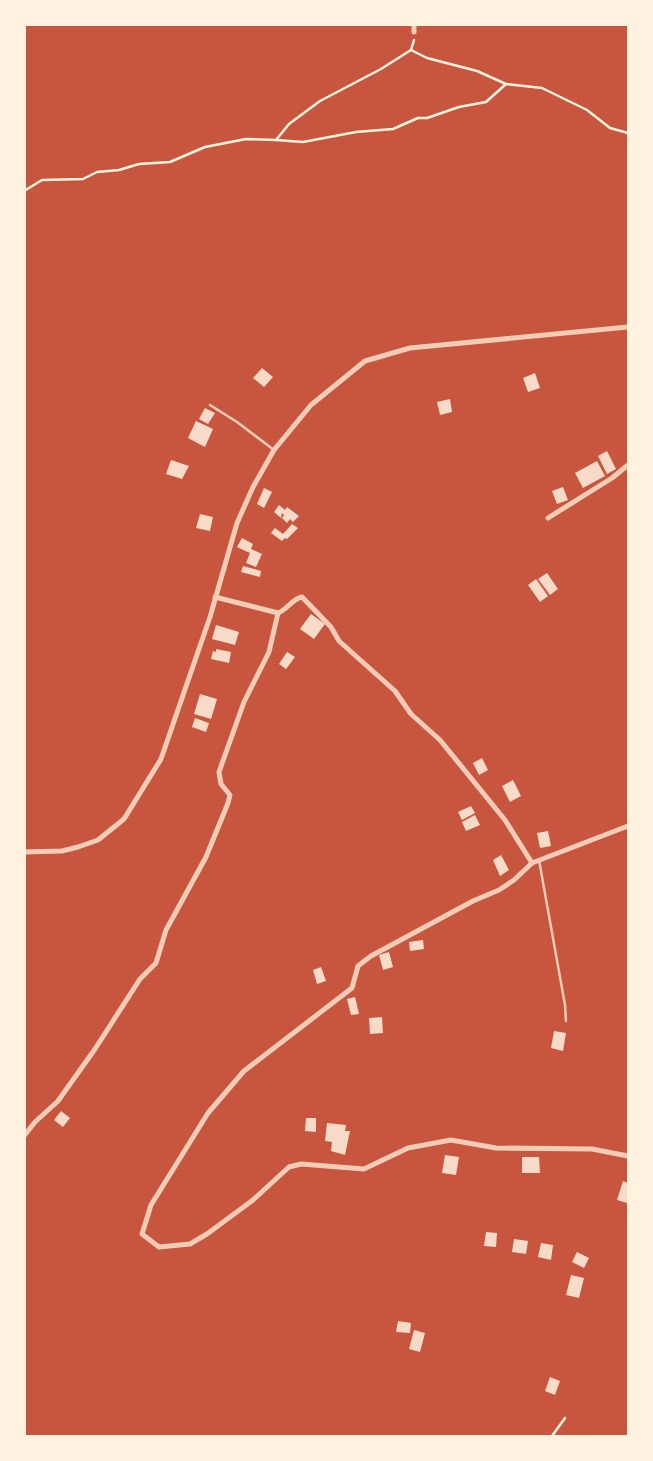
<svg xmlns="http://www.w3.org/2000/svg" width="653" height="1461" viewBox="0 0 653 1461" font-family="Lato,sans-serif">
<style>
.building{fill:#f7dbc8}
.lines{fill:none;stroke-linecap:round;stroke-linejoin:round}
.path{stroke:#fff3e0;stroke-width:2.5}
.service{stroke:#f1ccb7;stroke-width:2.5}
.minor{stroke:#f1ccb7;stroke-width:5}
</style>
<rect width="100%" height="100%" fill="#c8553d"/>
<g class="building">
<polygon points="262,368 273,377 264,387 253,378"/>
<polygon points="535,373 540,388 528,392 523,378"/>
<polygon points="450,399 452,412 440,415 437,402"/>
<polygon points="205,408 215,413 208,424 199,419"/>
<polygon points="196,421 213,429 205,447 188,438"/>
<polygon points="607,451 616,469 607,474 598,456"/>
<polygon points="171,460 189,466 182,479 166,474"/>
<polygon points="597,461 605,476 583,488 575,473"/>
<polygon points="563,487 568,500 557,504 552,491"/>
<polygon points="264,488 272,492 264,508 257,504"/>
<polygon points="279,505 285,510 287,507 299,516 293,522 290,519 287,523 282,518 284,515 282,513 281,518 274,512"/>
<polygon points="200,514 213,517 210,531 196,528"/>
<polygon points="292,524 298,528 287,539 285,538 282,541 271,533 275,528 283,534"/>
<polygon points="242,538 253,544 251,549 262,554 256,567 246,563 250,553 237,547"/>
<polygon points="243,566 261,571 260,577 241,572"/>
<polygon points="547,573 558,589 550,595 538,579"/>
<polygon points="536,579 548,596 540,602 528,585"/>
<polygon points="311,614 325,624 314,639 300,629"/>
<polygon points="216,625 239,632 235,645 212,639"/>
<polygon points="216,649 231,652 229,663 211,659 213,651 216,652"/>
<polygon points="287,652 295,657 286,669 279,664"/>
<polygon points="200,694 217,699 211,719 194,714"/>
<polygon points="195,718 209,723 206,732 192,727"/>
<polygon points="482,758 488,770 479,775 473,763"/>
<polygon points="513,780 521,796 510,802 502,786"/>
<polygon points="471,806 475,813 462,820 458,812"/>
<polygon points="475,815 480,825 466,831 462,822"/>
<polygon points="548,831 551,846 540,848 537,833"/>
<polygon points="501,855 509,870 500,876 493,860"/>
<polygon points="423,940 424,949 410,951 409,942"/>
<polygon points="389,952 393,967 383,970 379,955"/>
<polygon points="321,967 326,981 317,984 313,970"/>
<polygon points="355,997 359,1014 351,1015 347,999"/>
<polygon points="382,1017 383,1033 370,1034 369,1018"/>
<polygon points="554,1031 566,1033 563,1051 551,1048"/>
<polygon points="61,1111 70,1118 63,1127 54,1120"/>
<polygon points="306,1118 316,1118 316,1132 305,1131"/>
<polygon points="327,1123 346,1125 345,1131 350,1131 345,1155 331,1151 332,1142 325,1141"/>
<polygon points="445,1155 459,1157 456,1175 442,1173"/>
<polygon points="522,1157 539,1157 540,1173 522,1173"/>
<polygon points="623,1181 628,1183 627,1203 617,1200"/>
<polygon points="486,1232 497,1233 496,1247 484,1246"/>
<polygon points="514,1239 528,1241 526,1254 512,1252"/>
<polygon points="541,1243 553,1245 551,1260 538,1257"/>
<polygon points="577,1252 589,1258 584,1268 572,1262"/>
<polygon points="571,1275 584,1278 579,1298 566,1295"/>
<polygon points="398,1321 411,1323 410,1333 396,1332"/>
<polygon points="414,1330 425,1333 420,1352 409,1349"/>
<polygon points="550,1377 560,1381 555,1395 545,1391"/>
</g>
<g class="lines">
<g class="path">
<polyline points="411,50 427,58 477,71 506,84 542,88 587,110 610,128 628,133"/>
<polyline points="276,140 303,142 356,132 393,129 418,118 427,118 459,107 486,102 506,84"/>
<polyline points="24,191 42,180 83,179 97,172 119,170 139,164 170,162 205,147 246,139 276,140 289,124 320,101 381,69 411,50 414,40"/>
<polyline points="552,1436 565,1418"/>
</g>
<g class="service">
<polyline points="210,405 237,422 274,450"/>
<polyline points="539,860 565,1005 566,1021"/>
</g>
<g class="minor">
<polyline points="414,24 414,32"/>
<polyline points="548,518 612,478 628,465"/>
<path d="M215,597L278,613C288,609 292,599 302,597L331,627L339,641L395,691L411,714L440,740L505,820L532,863"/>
<polyline points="628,826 532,863 514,880 499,890 473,901 371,956 358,966 352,988 244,1071 208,1113 151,1205 142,1234 159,1247 190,1244 207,1234 253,1200 289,1167 301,1164 364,1169 408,1148 451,1140 496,1148 592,1149 628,1156"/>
<polyline points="24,852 62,851 78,847 98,840 124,819 161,759 210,617 237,523 253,487 274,450 311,405 365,361 410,348 628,327"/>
<polyline points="24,1136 35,1122 58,1101 95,1049 140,979 156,963 166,930 206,857 228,803 230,795 221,784 219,772 244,702 269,652 278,613"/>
</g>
</g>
<rect width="653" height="1461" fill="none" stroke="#fff3e0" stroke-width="52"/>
</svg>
